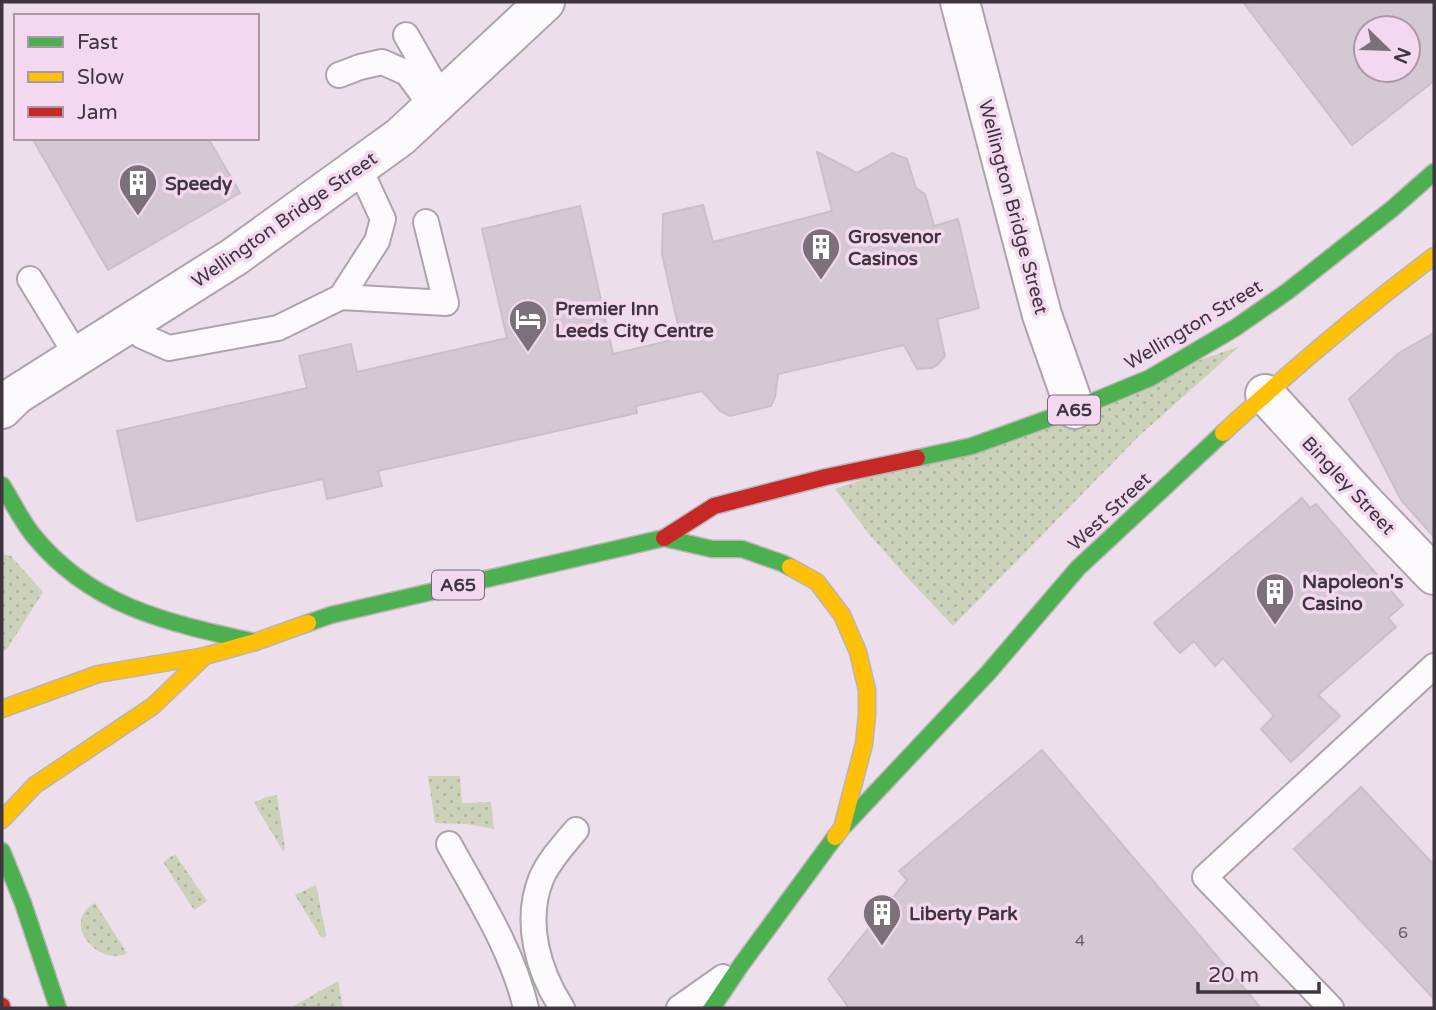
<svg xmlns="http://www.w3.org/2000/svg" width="1436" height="1010" viewBox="0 0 1436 1010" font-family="'Varela Round',sans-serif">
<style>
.grass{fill:url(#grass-dots)}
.building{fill:#d4c8d2;stroke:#cbbfc9;stroke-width:2;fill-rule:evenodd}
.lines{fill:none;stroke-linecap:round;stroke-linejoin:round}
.lane-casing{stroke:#aea3ad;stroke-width:28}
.street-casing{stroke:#aea3ad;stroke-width:42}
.fast-casing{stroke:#b9b5b3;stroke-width:19}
.slow-casing{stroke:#b9b5b3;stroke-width:19}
.jam-casing{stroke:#b9b5b3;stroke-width:19}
.lane{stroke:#fcfafc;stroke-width:24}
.street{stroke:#fcfafc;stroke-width:38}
.fast{stroke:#4caf50;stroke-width:16}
.slow{stroke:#ffc107;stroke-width:16}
.jam{stroke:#c62828;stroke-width:16}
.labels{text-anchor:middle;stroke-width:7;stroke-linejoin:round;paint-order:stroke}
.number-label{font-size:16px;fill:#665c65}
.shield{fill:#f3d8ef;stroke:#756673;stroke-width:2}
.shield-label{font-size:18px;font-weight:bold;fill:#3f353e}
.poi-label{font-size:19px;font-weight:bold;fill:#3f353e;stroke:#f3d8ef;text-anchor:start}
.street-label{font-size:19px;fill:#3f353e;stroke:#f3d8ef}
</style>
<defs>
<pattern id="grass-dots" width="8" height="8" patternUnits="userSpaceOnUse" patternTransform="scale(1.75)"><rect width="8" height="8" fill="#cbd2b9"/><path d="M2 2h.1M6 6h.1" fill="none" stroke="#afb5a0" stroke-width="1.8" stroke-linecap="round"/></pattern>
</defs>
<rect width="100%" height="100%" fill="#eddeeb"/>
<g class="grass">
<polygon points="1240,346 1139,436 953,626 905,575 869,534 835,489"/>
<polygon points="2,554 11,556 43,592 7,649 2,652"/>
<polygon points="428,776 460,776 462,803 491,802 494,829 467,824 435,823"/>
<polygon points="277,795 285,848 285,850 283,851 254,803 266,797"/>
<polygon points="175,854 207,901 194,910 163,862"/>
<polygon points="316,885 326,934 325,938 321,937 295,895"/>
<path d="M95,903L127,953C104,966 67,933 86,910C88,907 92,905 95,903Z"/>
<polygon points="338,981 343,1008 290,1008"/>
</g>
<g class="building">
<path d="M1243,2H1434V81L1352,145ZM1366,28H1408V70H1366Z"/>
<polygon points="32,138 208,138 240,193 108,270"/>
<polygon points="817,152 857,173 892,153 907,159 916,188 925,194 934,226 958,219 979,308 937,319 945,356 937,365 932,368 917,369 904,345 778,374 775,397 771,406 730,416 720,411 702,391 636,406 637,413 378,471 382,486 327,499 323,479 137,521 117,431 307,388 299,356 351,344 357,372 507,338 482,229 580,206 613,354 681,338 662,254 663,214 703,205 713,242 832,211"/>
<polygon points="1434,333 1434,537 1401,500 1349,399 1399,353"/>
<polygon points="1302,498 1310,508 1316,504 1403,605 1388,618 1396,627 1318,695 1340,716 1291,762 1261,729 1274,716 1223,658 1215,666 1194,641 1180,653 1154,623"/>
<polygon points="1042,750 1261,1008 849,1008 828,979 907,880 899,871"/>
<polygon points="1361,787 1434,865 1434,999 1294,849"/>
</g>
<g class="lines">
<g class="lane-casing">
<g id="lane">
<polyline points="406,35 442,98"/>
<polyline points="339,75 360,67 382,62 407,73 432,107"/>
<polyline points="30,279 77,356"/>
<polyline points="341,297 446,303 426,222"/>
<polyline points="127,324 142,336 169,348 278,328 341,297 377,241 383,219 359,167"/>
<path d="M449,844C478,897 512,949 526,1008"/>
<path d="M562,1008C538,971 524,922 541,879C548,862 564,844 576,830"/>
<polyline points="679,1008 723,977"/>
<polyline points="1331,1008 1205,877 1434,666"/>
</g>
</g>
<g class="street-casing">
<g id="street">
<polyline points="960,2 1042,315 1075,409"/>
<polyline points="1265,394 1361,499 1434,575"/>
<polyline points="2,409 16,395 234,257 400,137 545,2"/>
</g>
</g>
<g class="fast-casing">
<g id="fast">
<polyline points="917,458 972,446 1075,409 1150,378 1235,328 1288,291 1392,209 1434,172"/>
<path d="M2,485C12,501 21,520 33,535C91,607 169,623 255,642"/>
<polyline points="308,623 331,615 664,538 712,549 742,549 782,563 790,567"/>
<polyline points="845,825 988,673 1078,568 1223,433"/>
<polyline points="2,851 23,903 58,1008"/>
<polyline points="712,1008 741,965 835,837"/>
</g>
</g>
<g class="slow-casing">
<g id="slow">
<path d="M1223,433C1290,371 1361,311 1434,256"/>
<polyline points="790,567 817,582 842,615 858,652 867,690 867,715 864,744 842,828 835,837"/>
<polyline points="2,709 98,674 205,656 255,642 308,623"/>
<polyline points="2,820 35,785 153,706 205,656"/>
</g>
</g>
<g class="jam-casing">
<g id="jam">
<polyline points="664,538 714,506 826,477 917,458"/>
<polyline points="2,1006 2,1008"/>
</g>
</g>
<use href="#lane" class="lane"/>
<use href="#street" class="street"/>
<use href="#fast" class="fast"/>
<use href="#slow" class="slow"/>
<use href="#jam" class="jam"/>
</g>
<defs>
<g id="building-pin" transform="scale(2.0125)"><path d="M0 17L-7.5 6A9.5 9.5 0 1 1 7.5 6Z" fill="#7c707b" stroke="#f3d8ef"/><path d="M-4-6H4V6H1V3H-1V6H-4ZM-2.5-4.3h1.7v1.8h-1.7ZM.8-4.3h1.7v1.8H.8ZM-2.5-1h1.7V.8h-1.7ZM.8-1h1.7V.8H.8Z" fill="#fff"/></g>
<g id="hotel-pin" transform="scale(2.0125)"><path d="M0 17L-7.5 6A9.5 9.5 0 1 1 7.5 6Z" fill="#7c707b" stroke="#f3d8ef"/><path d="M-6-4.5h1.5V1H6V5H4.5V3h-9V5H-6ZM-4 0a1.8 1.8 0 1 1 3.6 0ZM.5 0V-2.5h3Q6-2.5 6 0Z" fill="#fff"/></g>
</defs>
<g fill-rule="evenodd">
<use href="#building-pin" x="138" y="183"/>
<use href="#building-pin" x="821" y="247"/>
<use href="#hotel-pin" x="528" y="319"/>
<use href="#building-pin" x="1275" y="592"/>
<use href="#building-pin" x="882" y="913"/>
</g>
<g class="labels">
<g class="number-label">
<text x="1403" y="938">6</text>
<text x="1080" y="946">4</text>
</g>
<g class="shield">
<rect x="1048" y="395.5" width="52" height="29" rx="5"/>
<rect x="432" y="570.5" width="52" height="29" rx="5"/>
</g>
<g class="shield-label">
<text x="1074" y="416">A65</text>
<text x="458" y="591">A65</text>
</g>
<g class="poi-label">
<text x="165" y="190">Speedy</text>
<text x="848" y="243">Grosvenor<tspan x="848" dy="22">Casinos</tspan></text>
<text x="555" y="315">Premier Inn<tspan x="555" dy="22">Leeds City Centre</tspan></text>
<text x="1302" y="588">Napoleon's<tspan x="1302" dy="22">Casino</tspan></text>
<text x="909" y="920">Liberty Park</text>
</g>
<g class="street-label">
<text transform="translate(1014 207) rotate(75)" y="7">Wellington Bridge Street</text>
<text transform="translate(284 219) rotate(-35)" y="7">Wellington Bridge Street</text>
<text transform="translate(1193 324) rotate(-31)" y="7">Wellington Street</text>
<text transform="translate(1349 485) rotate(47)" y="7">Bingley Street</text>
<text transform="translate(1109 511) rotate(-43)" y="7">West Street</text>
</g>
</g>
<rect width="1436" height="1010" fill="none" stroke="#3f353e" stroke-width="7"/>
<rect x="14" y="14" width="245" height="126" fill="#f3d8ef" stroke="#ab97a8" stroke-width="2"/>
<rect x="28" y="37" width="35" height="10" fill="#4caf50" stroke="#ab97a8" stroke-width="2"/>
<text x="77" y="49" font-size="21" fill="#3f353e">Fast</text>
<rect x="28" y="72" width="35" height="10" fill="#ffc107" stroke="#ab97a8" stroke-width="2"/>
<text x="77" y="84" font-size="21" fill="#3f353e">Slow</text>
<rect x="28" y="107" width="35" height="10" fill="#c62828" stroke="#ab97a8" stroke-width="2"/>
<text x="77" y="119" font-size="21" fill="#3f353e">Jam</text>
<g transform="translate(1387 49) rotate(113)"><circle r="33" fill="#f3d8ef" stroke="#ab97a8" stroke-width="2"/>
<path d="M0-5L12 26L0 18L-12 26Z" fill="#7c707b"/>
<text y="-10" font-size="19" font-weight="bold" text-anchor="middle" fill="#3f353e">N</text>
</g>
<path d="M1198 982v10h121v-10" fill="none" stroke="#3f353e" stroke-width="3.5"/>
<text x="1208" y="982" font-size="21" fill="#3f353e" stroke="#f3d8ef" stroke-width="5" paint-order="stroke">20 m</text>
</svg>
